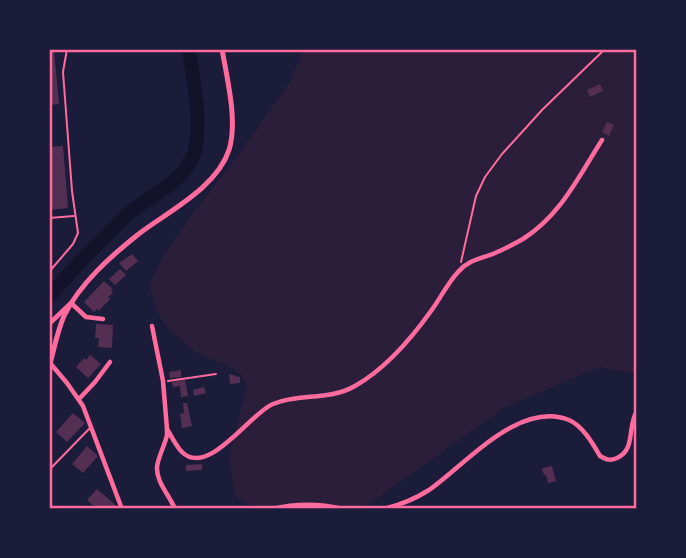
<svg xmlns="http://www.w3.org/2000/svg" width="686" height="558" viewBox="0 0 686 558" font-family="Mulish,sans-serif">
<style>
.green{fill:#2a1e3b}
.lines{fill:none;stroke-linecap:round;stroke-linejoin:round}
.river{stroke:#12122b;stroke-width:14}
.building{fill:#542f53}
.path{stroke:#ff6b9d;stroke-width:2}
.service{stroke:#ff6b9d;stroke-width:2}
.minor{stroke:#ff6b9d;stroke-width:4.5}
.tertiary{stroke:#ff6b9d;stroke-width:5}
.neatline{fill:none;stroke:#ff6b9d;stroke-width:2.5}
</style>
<rect width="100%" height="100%" fill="#1b1b3a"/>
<path class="green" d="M304,49H637V374L598,367L504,408L362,509H256L235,496L229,457L247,386C240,363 210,363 193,350C182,341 168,330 161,318C155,309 153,296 149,286L163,256L193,213L236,158L290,82Z"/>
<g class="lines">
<path class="river" d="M49,296C74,268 100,241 127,215C149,195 187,182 195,150C202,117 193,82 189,49"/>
</g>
<g class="building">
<polygon points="49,49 54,49 59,104 49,105"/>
<polygon points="600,84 603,91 590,97 587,90"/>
<polygon points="607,122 614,125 609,136 602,132"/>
<polygon points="63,146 68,208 49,210 49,147"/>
<polygon points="132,254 138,261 126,271 119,263"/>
<polygon points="120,269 126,275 115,285 109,279"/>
<polygon points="104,281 113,289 111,290 113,293 108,297 110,299 99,311 97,309 94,312 84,302"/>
<polygon points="96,324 113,325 112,348 98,347 99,338 95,338"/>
<polygon points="90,355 101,364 88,378 76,367 84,358 86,360"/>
<polygon points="181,370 181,377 170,378 169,372"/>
<polygon points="229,374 240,377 240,383 230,384"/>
<polygon points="185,380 188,396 181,397 180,386 173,387 172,382"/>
<polygon points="204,387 206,393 194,396 193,390"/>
<polygon points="183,403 187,403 192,426 182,428 180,414 184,413"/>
<polygon points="73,413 85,423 67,442 56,432"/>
<polygon points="87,446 98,456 83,473 72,464"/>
<polygon points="202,464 202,470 186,471 186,465"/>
<polygon points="552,466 556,481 548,483 546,475 544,475 542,469 543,468"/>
<polygon points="97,489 118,507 116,509 97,509 87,500"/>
</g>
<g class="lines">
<g class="path">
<polyline points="461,262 476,196 485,177 502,154 542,110 605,49"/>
<polyline points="168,381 216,374"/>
</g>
<g class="service">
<polyline points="49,218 74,216"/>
<polyline points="49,272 73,244 78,233 72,191 63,72 67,49"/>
<polyline points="49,470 90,428"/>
</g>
<g class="minor">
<polyline points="49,324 71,303 86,317 103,319"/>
<path d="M152,326L163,381L167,429V435C165,445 158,457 157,467C156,482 170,496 175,509"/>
<polyline points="50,363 67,383 83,406 122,509"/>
<polyline points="79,399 95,382 110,362"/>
<path d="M167,429C172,437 176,446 182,452C208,478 250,413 273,404C299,393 329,401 355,386C385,369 411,339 431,311C440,299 447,284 458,272C468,260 481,259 495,253C505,249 514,244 523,239C561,215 579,176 602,140"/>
<path d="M272,509C297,503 318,503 343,509"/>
<path d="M384,509C400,505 415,499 429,490C465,465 519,400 569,420C583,426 593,444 600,456C607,460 610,461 617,458C636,450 627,426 637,411"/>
</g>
<path class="tertiary" d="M49,367C54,350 57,332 64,316C80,283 112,255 140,233C169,211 217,187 229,150C238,121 227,79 222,49"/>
</g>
<rect width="686" height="558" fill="none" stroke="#1b1b3a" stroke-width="102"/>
<rect x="51" y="51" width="584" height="456" class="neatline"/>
</svg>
